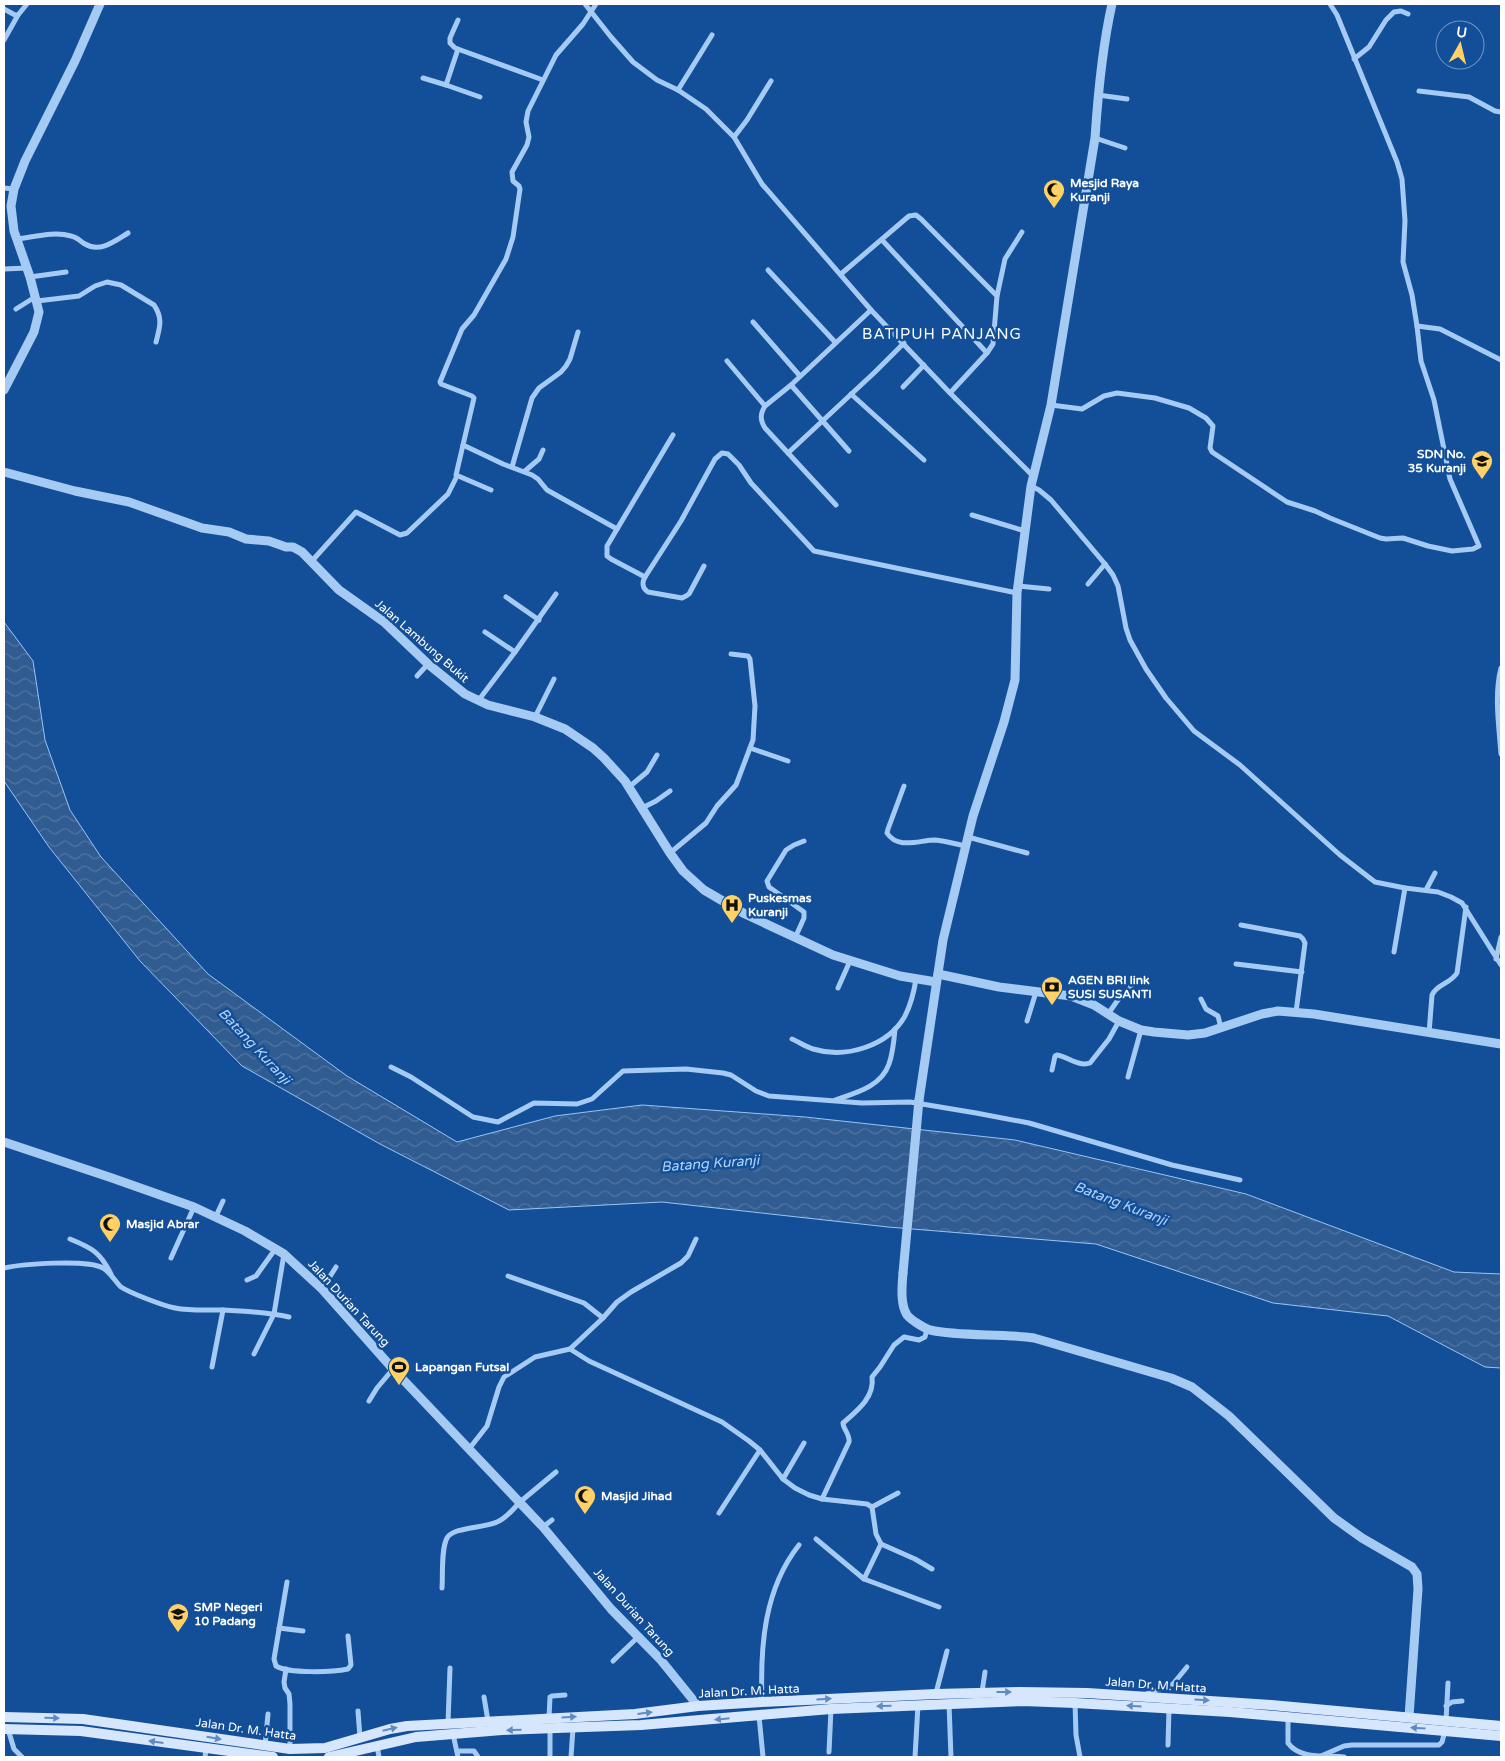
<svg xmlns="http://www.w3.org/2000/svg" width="1505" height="1761" viewBox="0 0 1505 1761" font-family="'Varela Round',sans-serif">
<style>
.water{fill:url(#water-waves);stroke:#97c5f6}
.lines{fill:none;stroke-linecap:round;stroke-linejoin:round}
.minor{stroke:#a5caf3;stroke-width:5}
.tertiary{stroke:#a5caf3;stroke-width:9}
.secondary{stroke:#d5e6fd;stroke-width:10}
.tertiary-bridge{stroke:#a5caf3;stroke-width:9}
.oneway{fill:#618bc0}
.labels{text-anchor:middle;stroke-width:5;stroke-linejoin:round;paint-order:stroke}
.poi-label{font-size:12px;font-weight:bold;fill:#fff;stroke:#134f98;text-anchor:start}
.street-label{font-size:12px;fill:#fff;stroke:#134f98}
.water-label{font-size:14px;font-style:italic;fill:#b2d4fa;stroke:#134f98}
.quarter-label{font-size:15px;letter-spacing:1px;fill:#fff;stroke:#134f98}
</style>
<defs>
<pattern id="water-waves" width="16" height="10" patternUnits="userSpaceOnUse" patternTransform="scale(1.25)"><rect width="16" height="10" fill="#315c91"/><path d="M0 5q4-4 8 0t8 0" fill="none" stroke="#5074a2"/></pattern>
</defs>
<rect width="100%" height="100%" fill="#134f98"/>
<polygon class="water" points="4,622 33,661 45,740 70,810 101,857 208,974 347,1076 457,1142 555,1116 642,1105 805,1117 1015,1140 1246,1194 1454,1272 1501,1274 1501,1368 1485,1367 1388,1316 1273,1303 1096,1244 888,1227 662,1202 509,1210 380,1144 242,1066 140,961 49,847 4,781"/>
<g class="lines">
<g class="minor">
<polyline points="585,4 611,37 633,62 657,80 678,90 706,109 734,137 762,184 871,310 950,393 1033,476"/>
<polyline points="596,4 583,24 556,55 528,111 526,122 529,137 527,145 512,172 513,181 519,186 520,189 513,237 506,259 474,315 462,329 440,382 441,384 472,396 474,398 463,445 503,464 532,475 538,479 547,490 617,529"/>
<polyline points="4,9 15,15 18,15 27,4"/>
<polyline points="458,20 450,38 450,43 455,48 543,80"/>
<polyline points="4,40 18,15"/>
<polyline points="1354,59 1369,47 1386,20 1394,12 1401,11 1408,14"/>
<polyline points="423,78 446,85 458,49"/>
<polyline points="446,85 480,97"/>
<polyline points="678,90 712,35"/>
<polyline points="1419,91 1469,97 1495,111 1501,112"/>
<polyline points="1098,95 1127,99"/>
<polyline points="734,137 747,120 771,81"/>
<polyline points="1095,138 1125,148"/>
<polyline points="4,188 14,189"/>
<path d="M17,239C34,237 54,231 71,236C77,237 80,241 85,244C100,253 115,241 128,233"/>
<polyline points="882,240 987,353"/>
<polyline points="4,269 27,268"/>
<polyline points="768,270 835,342"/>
<polyline points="841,274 909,216 916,215 921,219 997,296 993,344 987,353 950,393"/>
<polyline points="30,277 66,272"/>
<polyline points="997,296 1005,259 1022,232"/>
<path d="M37,301L79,296L95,286L107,282L121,285L154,305C163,318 160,327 156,342"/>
<polyline points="16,309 35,297"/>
<polyline points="753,322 800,376"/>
<polyline points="1417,326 1440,329 1501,360"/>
<polyline points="727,361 765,406"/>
<polyline points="791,385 849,451"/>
<polyline points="903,387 924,365"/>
<polyline points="851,394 924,460"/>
<polyline points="1051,405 1082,409 1104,396 1117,393 1155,398 1189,408 1206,418 1213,426 1210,448 1212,452 1287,502 1315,511 1330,518 1380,538 1386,539 1403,538 1428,546 1452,551 1473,549 1479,546 1450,479 1434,400 1421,361 1417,326 1412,295 1403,262 1405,221 1402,179 1397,162 1337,15 1330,4"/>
<polyline points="463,445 456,475 491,490"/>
<polyline points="788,453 875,372 904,343"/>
<polyline points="512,467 532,398 539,388 561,372 566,366 570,359 578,332"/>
<polyline points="525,471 539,459 543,450"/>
<polyline points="1031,486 1039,490 1051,500 1105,564 1113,575 1118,586 1126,628 1130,640 1146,669 1166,698 1194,731 1240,765 1340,855 1375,882 1405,888 1438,892 1451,897 1462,903 1501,965"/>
<path d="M836,505L765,428C760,420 760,414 765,406L791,385L871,310"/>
<polyline points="972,515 1025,531"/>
<polyline points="311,562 356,512 400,535 407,533 448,494 457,476"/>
<path d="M704,566L689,594L686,596L682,598L648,592C642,588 642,582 645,577L681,521L715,459L722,453L728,454L739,465L751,483L814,551L1017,593"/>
<polyline points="645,577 611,559 607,556 607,546 673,435"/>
<polyline points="1088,584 1105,564"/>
<polyline points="1018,586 1049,589"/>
<polyline points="506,597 539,620"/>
<polyline points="384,622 390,608"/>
<polyline points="485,632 515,652"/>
<path d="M1501,668C1494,695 1499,726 1501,754"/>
<polyline points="417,676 428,664"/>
<polyline points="478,701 515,652 556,594"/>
<polyline points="535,717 554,679"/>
<polyline points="750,748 788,761"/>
<path d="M904,786L888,829L887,833C898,850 920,840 935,840C945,841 956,844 966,846"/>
<polyline points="629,787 647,772 657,755"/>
<polyline points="642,808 656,801 670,791"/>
<polyline points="968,837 1027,853"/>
<polyline points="670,853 706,823 717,806 736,785 753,740 755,706 750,659 748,656 731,654"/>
<polyline points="1426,890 1435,873"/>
<polyline points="1241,925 1300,936 1303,939 1305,943 1296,1012"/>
<polyline points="795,938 804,918 804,912 769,887 767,881 786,850 794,845 804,841"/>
<polyline points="1394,952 1405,888"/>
<polyline points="1496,959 1501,937"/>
<polyline points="1236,964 1302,972"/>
<polyline points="838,988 850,961"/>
<polyline points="1201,999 1206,1009 1218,1016 1221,1028"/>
<polyline points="1108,1014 1120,997 1129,991 1134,978"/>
<polyline points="1027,1021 1036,992"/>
<path d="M1429,1033L1432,995C1437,984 1450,984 1457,973L1466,907"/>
<path d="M792,1039C799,1042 806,1047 813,1049C846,1059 888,1046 905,1016C911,1004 914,992 916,979"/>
<polyline points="391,1067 411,1077 473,1117 498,1122 534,1103 577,1104 592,1099 623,1071 686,1069 723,1073 731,1075 756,1091 769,1096 862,1103 910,1102 976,1113 1029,1123 1172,1165 1240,1180"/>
<path d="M1052,1070L1055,1056L1057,1055C1068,1057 1079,1067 1090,1063L1109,1039L1119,1021"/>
<polyline points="1128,1077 1141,1030"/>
<path d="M835,1100C855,1093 881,1087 889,1064C893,1053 894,1040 895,1029"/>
<polyline points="216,1216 223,1201"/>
<path d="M70,1239C92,1248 100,1252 111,1274"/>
<polyline points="171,1258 194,1207"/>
<path d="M4,1268C22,1264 87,1259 103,1268C110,1272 115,1281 121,1287C130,1293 164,1306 175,1308C190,1311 205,1310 221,1310C243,1311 267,1312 289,1317"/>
<polyline points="508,1276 584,1303 603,1318"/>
<polyline points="247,1280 256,1276 276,1248"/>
<polyline points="322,1289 336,1267"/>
<polyline points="570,1349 589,1361 722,1422 749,1441 760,1450 783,1479 795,1488 809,1495 822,1499 867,1504 872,1507 876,1534 881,1544 864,1579"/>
<polyline points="254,1354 274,1314 284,1254"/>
<polyline points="212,1367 223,1310"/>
<polyline points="369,1401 377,1388 393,1369"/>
<polyline points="469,1449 487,1426 499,1387 504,1377 535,1357 570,1349 603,1318 617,1302 631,1292 681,1263 688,1256 696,1239"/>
<polyline points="783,1479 804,1443"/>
<path d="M822,1499L849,1442C850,1434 843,1429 843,1423C857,1411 875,1397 872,1377L880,1367L894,1345L904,1337L919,1340L925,1337L927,1329"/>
<polyline points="872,1507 898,1493"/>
<polyline points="719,1513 760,1450"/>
<polyline points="543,1527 552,1520"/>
<polyline points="816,1539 864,1579 939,1607"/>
<polyline points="881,1544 915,1559 932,1569"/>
<path d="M287,1582L275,1653L274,1659L276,1666C289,1674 333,1672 348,1669L351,1665L348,1636"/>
<path d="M442,1588C443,1575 441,1549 447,1538C453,1527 485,1528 497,1522C507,1518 513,1509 520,1502C532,1492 544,1482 556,1472"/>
<polyline points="279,1628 303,1631"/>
<polyline points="613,1661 638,1637"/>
<polyline points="286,1669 284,1682 285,1688 289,1694 290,1704 290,1749"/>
<polyline points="982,1692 985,1672"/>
<polyline points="936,1693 947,1651"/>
<polyline points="1146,1694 1173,1684 1187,1667"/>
<polyline points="484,1697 488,1721"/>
<path d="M762,1702C760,1647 764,1589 799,1545"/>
<polyline points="1075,1703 1076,1735 1080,1757"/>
<polyline points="949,1704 951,1757"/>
<polyline points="1446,1706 1452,1702 1462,1701"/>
<polyline points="358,1711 360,1738"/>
<polyline points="759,1716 763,1757"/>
<polyline points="549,1718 550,1697 552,1696 565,1695"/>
<path d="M1288,1718V1743C1300,1760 1327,1755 1344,1757"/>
<polyline points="1446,1721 1448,1683"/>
<polyline points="448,1723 450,1668"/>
<polyline points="8,1729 14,1749 22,1757"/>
<polyline points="453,1734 458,1757"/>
<polyline points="377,1745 379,1757"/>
<polyline points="1168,1745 1169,1709"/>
<polyline points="265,1746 268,1714"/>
<polyline points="457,1751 474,1751 478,1757"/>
<polyline points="829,1752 831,1709"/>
<polyline points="1321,1756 1344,1746 1352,1745 1439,1745 1442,1742 1445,1731"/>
<polyline points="205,1757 206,1749"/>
<polyline points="550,1757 550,1728"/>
<polyline points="571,1757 573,1728"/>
<polyline points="915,1757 918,1705"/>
</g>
<g class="tertiary">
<polyline points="4,390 34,332 39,312 30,277 14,231 11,206 14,189 25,161 75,61 100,4"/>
<polyline points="4,472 75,491 129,502 202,528 229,532 246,539 269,541 286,547 293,547 302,552 339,590 384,622 428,664 465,694 488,705 535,717 565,729 593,748 604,758 625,781 670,853 683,871 704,890 745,914 833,955 900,976 936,982"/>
<polyline points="938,974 999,987 1071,996 1094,1005 1119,1021 1141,1030 1154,1032 1188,1035 1205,1033 1262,1014 1278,1011 1314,1014 1501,1044"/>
<path d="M919,1100L943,940L973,816L1004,722L1015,680L1017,593L1031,486L1051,405L1095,138C1098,93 1102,48 1112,4"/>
<polyline points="4,1142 112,1178 194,1207 245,1231 284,1254 322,1289 393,1369 543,1527 611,1609 660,1659 698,1706"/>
<path d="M903,1273C902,1286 900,1304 907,1315C911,1320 924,1328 930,1330C961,1337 1000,1333 1034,1338L1171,1378L1192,1387L1229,1416L1334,1518L1362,1538L1412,1567L1417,1574L1418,1589L1409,1717"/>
</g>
<g class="secondary">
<polyline points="4,1717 83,1719 290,1749 325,1748 390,1729 407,1726 635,1714 698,1706 762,1702 936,1694 1020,1692 1087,1693 1271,1705 1501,1726"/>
<polyline points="4,1729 81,1731 273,1757"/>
<polyline points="329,1757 416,1737 502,1730 641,1725 831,1709 1023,1701 1075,1703 1230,1712 1501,1736"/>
</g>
<polyline class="tertiary-bridge" points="903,1273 919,1100"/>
</g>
<defs><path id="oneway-solid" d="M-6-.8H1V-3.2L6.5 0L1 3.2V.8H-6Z" transform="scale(1.25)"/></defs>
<g class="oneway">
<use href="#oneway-solid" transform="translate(1004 1692)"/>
<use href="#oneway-solid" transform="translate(824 1699) rotate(-3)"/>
<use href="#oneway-solid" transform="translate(1202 1700) rotate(4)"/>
<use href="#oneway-solid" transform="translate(884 1706) rotate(178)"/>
<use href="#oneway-solid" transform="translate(1134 1706) rotate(-177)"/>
<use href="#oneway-solid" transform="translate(645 1713) rotate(-7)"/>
<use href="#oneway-solid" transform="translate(569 1717) rotate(-3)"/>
<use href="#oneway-solid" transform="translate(52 1718) rotate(1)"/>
<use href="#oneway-solid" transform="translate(722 1719) rotate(174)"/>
<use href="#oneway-solid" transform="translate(1418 1728) rotate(-176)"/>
<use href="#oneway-solid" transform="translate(390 1729) rotate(-13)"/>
<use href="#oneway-solid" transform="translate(514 1730) rotate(178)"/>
<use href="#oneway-solid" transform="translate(214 1738) rotate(10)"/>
<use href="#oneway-solid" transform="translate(156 1742) rotate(-172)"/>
</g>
<defs>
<g id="mosque-pin" transform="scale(1.125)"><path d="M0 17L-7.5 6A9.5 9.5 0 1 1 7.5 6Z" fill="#ffd167" stroke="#134f98"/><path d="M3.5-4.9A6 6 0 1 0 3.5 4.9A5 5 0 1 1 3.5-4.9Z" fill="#111"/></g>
<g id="school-pin" transform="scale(1.125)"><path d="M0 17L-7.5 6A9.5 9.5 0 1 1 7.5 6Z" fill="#ffd167" stroke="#134f98"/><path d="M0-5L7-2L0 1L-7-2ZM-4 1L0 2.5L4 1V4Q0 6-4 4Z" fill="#111"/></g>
<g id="hospital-pin" transform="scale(1.125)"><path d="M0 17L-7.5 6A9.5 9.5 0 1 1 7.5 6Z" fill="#ffd167" stroke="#134f98"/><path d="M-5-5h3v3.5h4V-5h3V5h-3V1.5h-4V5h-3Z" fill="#111"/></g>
<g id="bank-pin" transform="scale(1.125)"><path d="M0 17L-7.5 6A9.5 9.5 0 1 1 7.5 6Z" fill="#ffd167" stroke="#134f98"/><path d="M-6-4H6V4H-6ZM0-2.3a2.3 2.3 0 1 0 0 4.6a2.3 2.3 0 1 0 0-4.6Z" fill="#111"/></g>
<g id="stadium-pin" transform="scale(1.125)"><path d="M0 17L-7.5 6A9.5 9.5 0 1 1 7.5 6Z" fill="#ffd167" stroke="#134f98"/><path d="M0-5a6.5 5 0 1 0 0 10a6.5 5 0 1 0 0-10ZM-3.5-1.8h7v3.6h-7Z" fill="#111"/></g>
</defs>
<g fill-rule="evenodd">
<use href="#mosque-pin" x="1054" y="190"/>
<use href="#school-pin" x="1482" y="461"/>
<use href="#hospital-pin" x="732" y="905"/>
<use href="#bank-pin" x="1052" y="987"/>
<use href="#mosque-pin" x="110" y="1224"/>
<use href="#stadium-pin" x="399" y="1367"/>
<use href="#mosque-pin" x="585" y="1496"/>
<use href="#school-pin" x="178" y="1614"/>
</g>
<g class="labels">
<g class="poi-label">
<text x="1070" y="187">Mesjid Raya<tspan x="1070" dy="14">Kuranji</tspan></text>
<text x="1466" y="458" text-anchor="end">SDN No.<tspan x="1466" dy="14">35 Kuranji</tspan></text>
<text x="748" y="902">Puskesmas<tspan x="748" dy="14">Kuranji</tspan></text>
<text x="1068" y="984">AGEN BRI link<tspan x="1068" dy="14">SUSI SUSANTI</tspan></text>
<text x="126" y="1228">Masjid Abrar</text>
<text x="415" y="1371">Lapangan Futsal</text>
<text x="601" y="1500">Masjid Jihad</text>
<text x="194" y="1611">SMP Negeri<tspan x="194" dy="14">10 Padang</tspan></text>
</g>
<g class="street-label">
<text transform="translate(422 641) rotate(41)" y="4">Jalan Lambung Bukit</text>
<text transform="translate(349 1303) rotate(47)" y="4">Jalan Durian Tarung</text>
<text transform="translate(634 1612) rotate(48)" y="4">Jalan Durian Tarung</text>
<text transform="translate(1156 1685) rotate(4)" y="4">Jalan Dr. M. Hatta</text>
<text transform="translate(749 1691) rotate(-3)" y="4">Jalan Dr. M. Hatta</text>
<text transform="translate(246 1729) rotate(8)" y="4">Jalan Dr. M. Hatta</text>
</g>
<g class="water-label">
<text transform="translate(255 1046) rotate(47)" y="5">Batang Kuranji</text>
<text transform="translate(710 1163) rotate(-4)" y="5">Batang Kuranji</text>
<text transform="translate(1121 1203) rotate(21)" y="5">Batang Kuranji</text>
</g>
<g class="quarter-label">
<text x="942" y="339">BATIPUH PANJANG</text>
</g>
</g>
<rect width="1505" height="1761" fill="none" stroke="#ffffff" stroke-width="10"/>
<g transform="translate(1460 45) rotate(8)"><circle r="24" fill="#134f98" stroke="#7195c1"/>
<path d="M0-4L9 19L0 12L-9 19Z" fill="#ffd167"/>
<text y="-8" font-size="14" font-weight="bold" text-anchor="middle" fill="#ffffff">U</text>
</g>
</svg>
